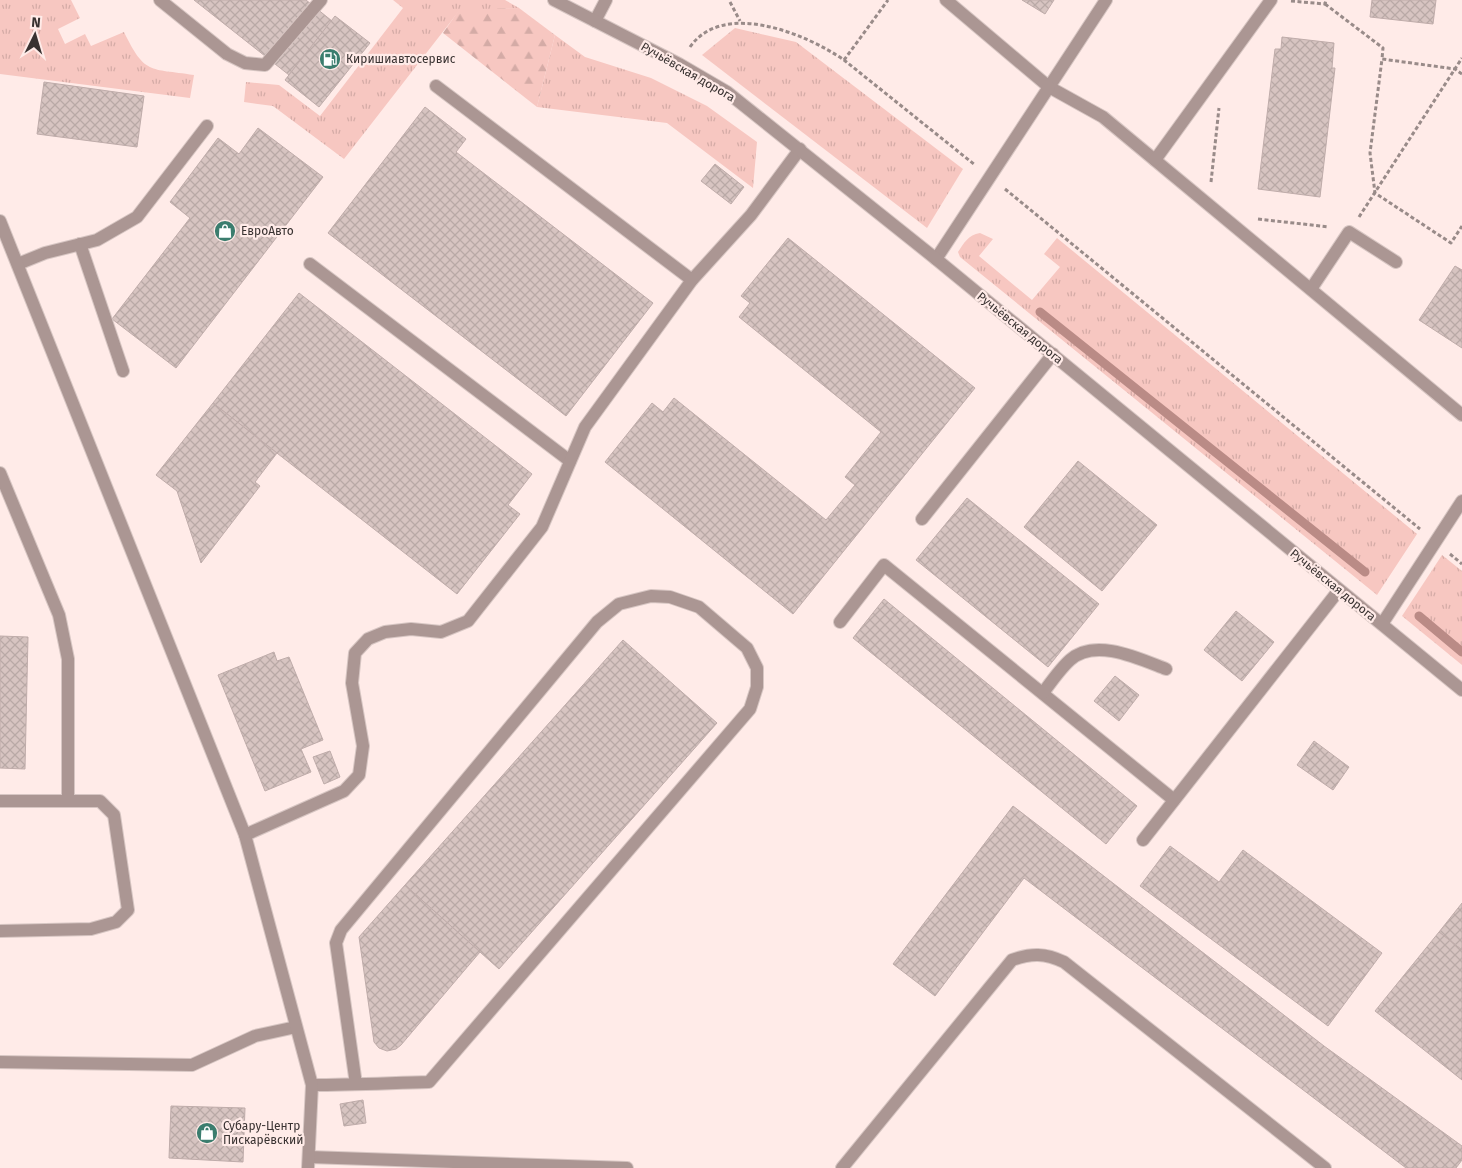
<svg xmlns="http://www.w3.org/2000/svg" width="1462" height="1168" viewBox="0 0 1462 1168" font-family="'Fira Sans',sans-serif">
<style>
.grass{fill:url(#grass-tufts)}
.forest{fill:url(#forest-firs)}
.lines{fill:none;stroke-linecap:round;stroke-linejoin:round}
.stream{stroke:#ba8b86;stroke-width:9}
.building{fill:url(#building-cross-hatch);stroke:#bfacaa}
.service-casing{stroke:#d7c6c3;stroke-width:14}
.minor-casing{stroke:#d7c6c3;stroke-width:14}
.path{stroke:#998b89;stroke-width:3;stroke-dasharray:4 2.5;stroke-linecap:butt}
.service{stroke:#ab9693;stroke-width:12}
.minor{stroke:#ab9693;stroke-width:12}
.labels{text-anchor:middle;stroke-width:4.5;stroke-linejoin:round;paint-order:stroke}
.poi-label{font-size:12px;fill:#393231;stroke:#ffebe8;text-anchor:start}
.street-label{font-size:12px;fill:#393231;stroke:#ffebe8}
</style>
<defs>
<pattern id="grass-tufts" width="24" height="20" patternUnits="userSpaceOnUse" patternTransform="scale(1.25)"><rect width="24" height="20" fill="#f7c7c1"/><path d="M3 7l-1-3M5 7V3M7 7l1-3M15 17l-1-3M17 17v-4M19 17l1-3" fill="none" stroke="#d4aba6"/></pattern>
<pattern id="forest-firs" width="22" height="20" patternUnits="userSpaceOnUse" patternTransform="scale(1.25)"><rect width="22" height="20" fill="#f7c7c1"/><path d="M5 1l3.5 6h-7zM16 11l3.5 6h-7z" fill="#d4aba6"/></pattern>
<pattern id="building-cross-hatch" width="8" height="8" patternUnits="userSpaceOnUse" patternTransform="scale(1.25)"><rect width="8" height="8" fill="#d7c4c1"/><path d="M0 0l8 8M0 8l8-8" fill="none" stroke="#b9a9a6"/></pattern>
</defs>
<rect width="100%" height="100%" fill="#ffebe8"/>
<g class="grass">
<path d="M0,0H71L80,18L58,29L65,44L85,34L91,46L124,32C145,75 149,68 194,75L190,98L0,74Z"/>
<polygon points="393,0 505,0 519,8 459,11 344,159 273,106 244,102 246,82 279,85 320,116 403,8"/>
<polygon points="735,28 796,42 963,169 927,228 702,55"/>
<polygon points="555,35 585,57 651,78 707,106 757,142 753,188 667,123 537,107"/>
<path d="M980,233L993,239L979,256L1032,300L1060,267L1044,254L1057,238L1417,534L1377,595L960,257L958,252C964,243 968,235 980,233Z"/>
<polygon points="1442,555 1462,571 1462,665 1402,616"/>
</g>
<polygon class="forest" points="519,8 555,35 537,107 443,33 459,10"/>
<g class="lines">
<g class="stream">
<polyline points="1040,312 1365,572"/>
<polyline points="1419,616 1462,652"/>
</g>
</g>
<g class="building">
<polygon points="194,0 306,0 332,21 289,75"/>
<polygon points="1022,0 1054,0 1045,14"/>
<polygon points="1372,0 1436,0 1433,24 1370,17"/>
<polygon points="335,16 370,43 319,107 285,80"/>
<polygon points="1282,37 1334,43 1332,68 1335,68 1320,197 1258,189 1275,49 1281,49"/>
<polygon points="44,82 144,96 137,147 37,134"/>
<polygon points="425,107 466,139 456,152 653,303 566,416 328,233"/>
<polygon points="258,128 323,177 176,368 112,319 190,218 170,202 218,138 239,154"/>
<polygon points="715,164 744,187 731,204 701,181"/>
<polygon points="788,238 975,388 793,614 605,462 652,403 663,412 674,398 826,520 855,485 845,477 881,432 739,317 750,303 741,296"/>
<polygon points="1455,266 1462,270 1462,348 1419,320"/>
<polygon points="299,293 532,474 508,505 520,514 457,594 213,403"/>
<polygon points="213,403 277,453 255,482 260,486 201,563 177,491 156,475"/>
<polygon points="1078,461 1157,525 1102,591 1024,527"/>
<polygon points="967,498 1099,604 1048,667 916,560"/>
<polygon points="884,599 1137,806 1106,844 853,638"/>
<polygon points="1236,611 1274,642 1242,681 1204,650"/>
<polygon points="0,636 28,637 25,769 0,768"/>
<polygon points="623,640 717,723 499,969 405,885"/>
<polygon points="274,652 277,661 289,657 323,740 301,749 311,772 265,791 218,675"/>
<polygon points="1115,676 1139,695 1119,721 1094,701"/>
<polygon points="1314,741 1349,767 1333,790 1297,765"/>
<polygon points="330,751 340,777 324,784 313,757"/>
<polygon points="1013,806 1324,1046 1462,1146 1462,1160 1456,1168 1406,1168 1024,878 935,996 893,964"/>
<polygon points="1170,846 1219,882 1243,850 1382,953 1328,1026 1140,886"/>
<polygon points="405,885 480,952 401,1045 396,1049 387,1051 379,1048 374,1042 359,937"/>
<polygon points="1462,903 1462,950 1439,932"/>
<polygon points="1439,932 1462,950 1462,1080 1375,1011"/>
<polygon points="363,1100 366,1123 344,1126 340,1104"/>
<polygon points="171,1106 245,1108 243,1162 169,1158"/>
</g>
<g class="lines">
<g class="service-casing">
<g id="service">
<polyline points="160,0 227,54 245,63 265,65 321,0"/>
<polyline points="1106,0 1049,87 1103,117 1462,415"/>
<polyline points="595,21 606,0"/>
<polyline points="436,86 692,280"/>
<polyline points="1155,160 1271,0"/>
<polyline points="80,244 123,371"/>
<polyline points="936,259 1049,87 946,0"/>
<polyline points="18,264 45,253 97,240 137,217 207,126"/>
<polyline points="310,264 570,461"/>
<polyline points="1311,289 1349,232 1396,262"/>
<polyline points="0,473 59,615 68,659 68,799"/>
<polyline points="922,519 1053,354"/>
<polyline points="840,622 884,565 1174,800"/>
<polyline points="1382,624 1462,501"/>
<path d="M1043,693C1051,682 1060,669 1070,660C1095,637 1140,659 1166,669"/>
<polyline points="0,801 100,801 114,815 128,910 116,922 91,929 0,931"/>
<polyline points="245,835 344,791 359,775 363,746 352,683 355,653 368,639 385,632 411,629 441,632 468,621 542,527 585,427 692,280 751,215 800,149"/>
<polyline points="1143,840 1339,590"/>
<polyline points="0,1062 192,1065 255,1036 296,1027"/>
<path d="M312,1085C351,1085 390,1083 429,1082L750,709L757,687V668L747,648L699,607L670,597L651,596L619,604L597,622L341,930L336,943L356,1084"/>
<polyline points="309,1157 627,1168"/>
<path d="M842,1168L1012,960C1031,953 1045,953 1064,962L1325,1168"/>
</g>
</g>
<g class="minor-casing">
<g id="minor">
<polyline points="554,0 679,64 727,92 936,259 1462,690"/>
<polyline points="0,221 245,835 312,1085 308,1168"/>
</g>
</g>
<g class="path">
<polyline points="1291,1 1325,4 1326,0"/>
<polyline points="730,2 740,21"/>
<polyline points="1325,4 1383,48 1382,59"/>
<path d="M690,47C723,0 805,33 844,60L975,165"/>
<polyline points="844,60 888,0"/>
<polyline points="1462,74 1455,69 1382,59 1370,153 1375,193 1451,243 1462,226"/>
<polyline points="1211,182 1219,108"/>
<polyline points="1005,189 1420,529"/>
<polyline points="1359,217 1462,58"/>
<polyline points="1258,219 1329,227"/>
<polyline points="1450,554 1462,564"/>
</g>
<use href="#service" class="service"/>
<use href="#minor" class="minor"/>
</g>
<defs>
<g id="fuel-disc" transform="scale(1.125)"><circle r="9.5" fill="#3b7d6e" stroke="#ffebe8"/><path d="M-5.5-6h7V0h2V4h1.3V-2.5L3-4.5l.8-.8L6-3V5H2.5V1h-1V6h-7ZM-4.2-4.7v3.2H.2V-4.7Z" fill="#fff"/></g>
<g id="shop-disc" transform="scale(1.125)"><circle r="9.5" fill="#3b7d6e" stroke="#ffebe8"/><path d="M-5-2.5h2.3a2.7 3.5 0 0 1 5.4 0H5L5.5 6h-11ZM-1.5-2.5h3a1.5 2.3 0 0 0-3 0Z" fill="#fff"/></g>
</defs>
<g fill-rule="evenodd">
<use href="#fuel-disc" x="330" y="59"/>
<use href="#shop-disc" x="225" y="231"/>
<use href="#shop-disc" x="207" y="1133"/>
</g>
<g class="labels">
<g class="poi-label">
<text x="346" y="63">Киришиавтосервис</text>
<text x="241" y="235">ЕвроАвто</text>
<text x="223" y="1130">Субару-Центр<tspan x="223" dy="14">Пискарёвский</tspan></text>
</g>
<g class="street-label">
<text transform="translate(688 72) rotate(30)" y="4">Ручьёвская дорога</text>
<text transform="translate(1020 328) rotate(39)" y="4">Ручьёвская дорога</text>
<text transform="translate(1333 585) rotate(39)" y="4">Ручьёвская дорога</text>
</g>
</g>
<g transform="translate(35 35) rotate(5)" stroke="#ffebe8" stroke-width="4" paint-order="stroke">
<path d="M0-4L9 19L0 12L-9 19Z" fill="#393231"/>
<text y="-8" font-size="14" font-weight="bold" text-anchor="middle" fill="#393231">N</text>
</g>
</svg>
